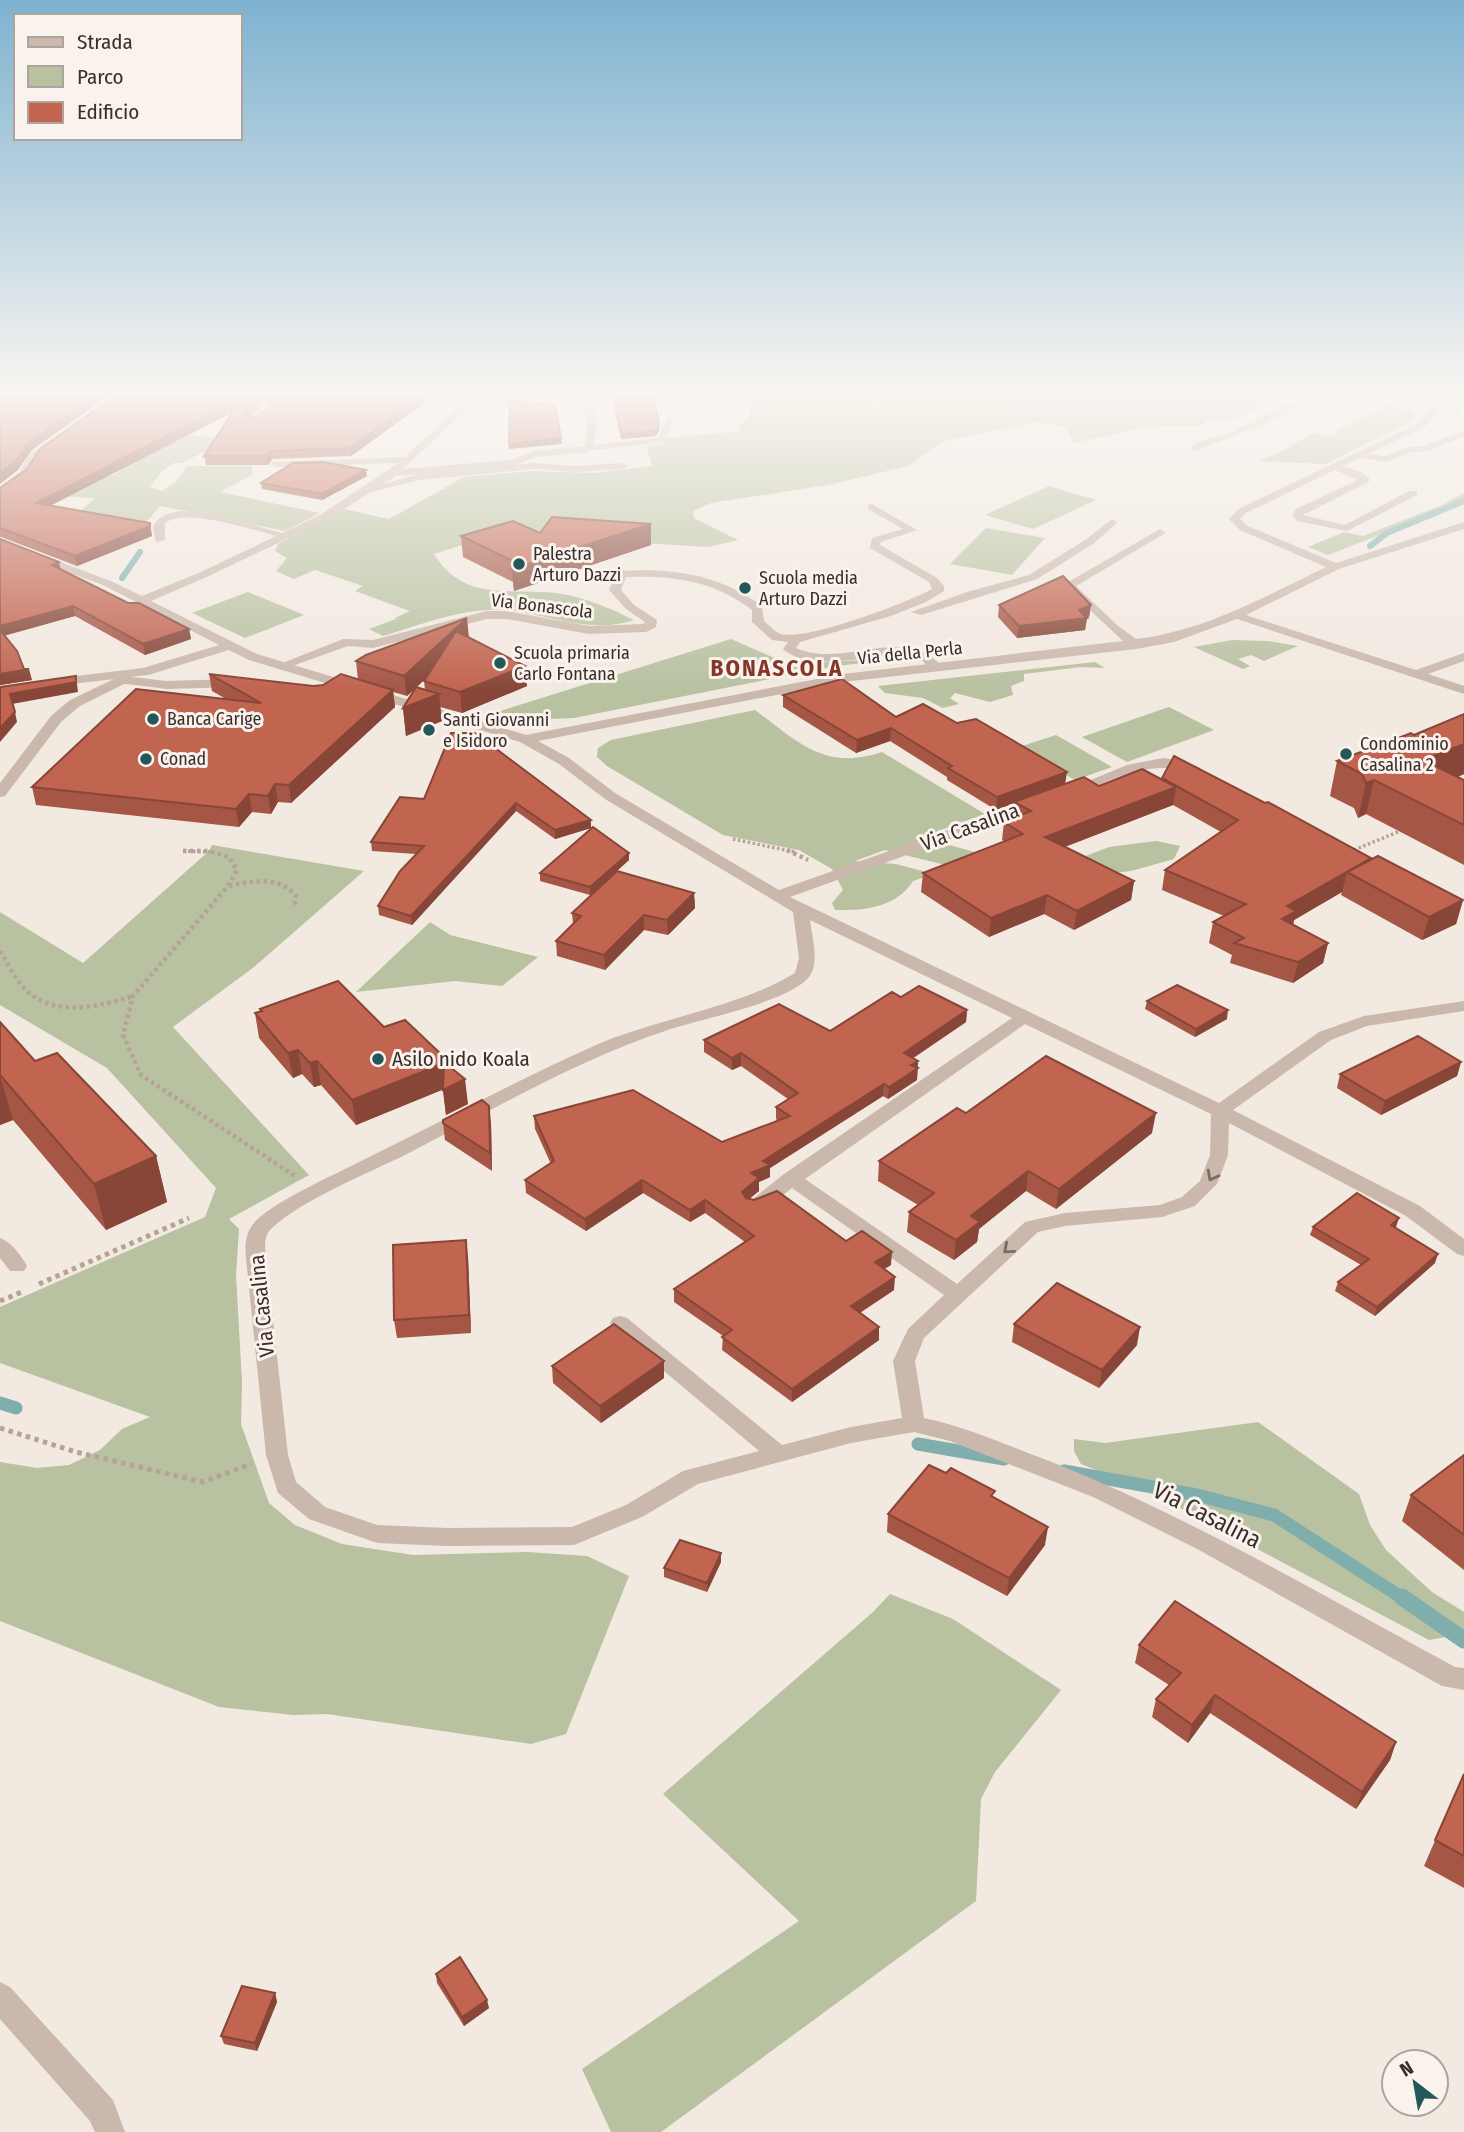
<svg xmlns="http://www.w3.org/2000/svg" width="1464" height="2132" viewBox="0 0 1464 2132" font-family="'Fira Sans Condensed',sans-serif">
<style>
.green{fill:#b8c1a0}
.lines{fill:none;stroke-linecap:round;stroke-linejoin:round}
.stream-far2{stroke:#80aead;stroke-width:6}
.stream-far1{stroke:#80aead;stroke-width:13}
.stream{stroke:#80aead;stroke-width:17}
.secondary-tunnel{stroke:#cdc4bc;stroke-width:10;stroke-dasharray:10 5;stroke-linecap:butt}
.path-far2{stroke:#b6a296;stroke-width:3.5;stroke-dasharray:2.5 2.5;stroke-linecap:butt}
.path-far1{stroke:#b6a296;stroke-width:4.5;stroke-dasharray:3.5 3.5;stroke-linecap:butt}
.path{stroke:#b6a296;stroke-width:5;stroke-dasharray:4.5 4.5;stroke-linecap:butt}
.lane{fill:#cab8ac;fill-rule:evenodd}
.street{fill:#cab8ac;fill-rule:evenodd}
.wall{fill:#a65645;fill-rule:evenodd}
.shaded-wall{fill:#874638}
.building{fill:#c16450;stroke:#874638;stroke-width:2}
.oneway{stroke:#7a6c65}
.poi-dot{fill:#225859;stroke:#faf3ed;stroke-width:2.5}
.labels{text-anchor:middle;stroke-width:6;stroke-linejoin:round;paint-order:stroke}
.far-poi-label{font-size:18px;fill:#392e2b;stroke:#faf3ed;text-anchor:start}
.far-street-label{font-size:18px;fill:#392e2b;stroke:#faf3ed}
.street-label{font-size:21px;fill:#392e2b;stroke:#faf3ed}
.poi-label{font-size:21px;fill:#392e2b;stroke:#faf3ed;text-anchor:start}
.far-district-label{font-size:23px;font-weight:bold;letter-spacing:2px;fill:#843727;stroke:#faf3ed}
.near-street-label{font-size:24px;fill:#392e2b;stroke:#faf3ed}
</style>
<rect width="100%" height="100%" fill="#f2e9e0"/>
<g class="green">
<path d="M751,392L805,393L878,401L879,392H1292L1233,419L1209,420L1199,426L1146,427L1074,443L1064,427L1036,422L944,441L908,466L828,485L711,503L693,511L694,518L738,540L708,547L497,534L434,554C465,605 515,586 562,594C586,598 612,609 634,620C591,635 548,614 505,610C463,607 423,624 383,636L369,629L396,619L395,618L410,611L355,591L363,586L315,570L294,579L276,571L287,558L275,551L278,544L344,509L389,519L464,477L531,471L595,473L652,466L646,446L663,444L667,438L741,431L739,426L749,417Z"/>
<polygon points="1311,392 1329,392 1262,425 1195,451 1190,449 1197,442 1233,432"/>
<polygon points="1390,405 1411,411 1417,417 1407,424 1325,464 1258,461 1291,447 1289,446 1313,433 1331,437 1337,434 1334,432"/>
<polygon points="161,432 226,439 183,463 174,463 162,471 150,487 162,491 176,482 187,466 252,466 252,475 220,492 320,513 285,531 160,506 142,527 74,517 95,498 55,496 105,475 113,475 155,451"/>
<polygon points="1049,486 1096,500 1033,529 985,515"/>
<polygon points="1464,493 1464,502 1328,555 1308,547 1344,532 1363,536 1442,505"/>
<polygon points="986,528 1045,538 1012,575 950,564"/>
<polygon points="248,592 304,615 245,638 192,613"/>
<polygon points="731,639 786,663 893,659 830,667 574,718 526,720 497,712"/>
<polygon points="1232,640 1268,641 1298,646 1264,661 1251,655 1238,659 1250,666 1243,669 1194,647"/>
<polygon points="1095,662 1105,668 1081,667 1024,674 1024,681 1011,686 1013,695 990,702 955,693 950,698 959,704 943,708 923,698 885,693 878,686"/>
<polygon points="1169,707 1214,730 1127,762 1082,737"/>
<path d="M755,710C799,743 825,771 882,752L985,814L938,831V842L982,854L1070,862L1109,847L1156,841L1180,846L1174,859L1131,871L1104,874L949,866L885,850L855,861L896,864L934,874L913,881C897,907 864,911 835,910L832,903L843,890L832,869L799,850L723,835L607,766L597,757L598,748L611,740Z"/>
<polygon points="1056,735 1112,767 1075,780 1019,747"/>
<polygon points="212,845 364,871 254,967 173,1027 309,1175 229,1219 239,1229 236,1275 242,1382 241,1424 269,1503 295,1525 342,1544 413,1555 527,1552 587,1556 629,1576 566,1734 531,1744 327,1714 293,1715 219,1707 0,1621 0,1462 37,1468 69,1465 100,1450 122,1429 150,1417 0,1363 0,1307 205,1217 216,1188 107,1068 0,1005 0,912 83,963 209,851"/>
<polygon points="430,922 450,935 538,957 502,986 455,981 356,992"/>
<polygon points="1258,1422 1359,1494 1370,1525 1386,1550 1432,1592 1464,1612 1464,1634 1429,1640 1148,1491 1081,1464 1074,1451 1074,1439 1105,1443"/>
<polygon points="890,1594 953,1619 1061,1690 995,1772 981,1799 976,1901 661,2132 611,2132 582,2069 799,1921 663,1794 873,1612"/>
</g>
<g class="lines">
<g class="stream-far2">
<polyline points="1370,546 1387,533 1464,501"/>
<polyline points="122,578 140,552"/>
</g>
<g class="stream-far1">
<polyline points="0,1403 16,1408"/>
<polyline points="918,1444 1004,1459"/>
<polyline points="1064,1471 1197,1495 1274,1515 1404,1599"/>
</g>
<polyline class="stream" points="1402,1597 1464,1640"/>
<polyline class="secondary-tunnel" points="1394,392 1464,411"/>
<g class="path-far2">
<polyline points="733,839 795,852"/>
<polyline points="1354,850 1405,829"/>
<polyline points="183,851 212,852"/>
</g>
<g class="path-far1">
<polyline points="787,850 808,860"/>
<polyline points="183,851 209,851 229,857 237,870 228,886 133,996 123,1035 141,1075 295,1176"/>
<path d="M229,886C253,881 278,875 296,896L294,908"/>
<path d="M0,951C8,963 14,978 24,988C52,1018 99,1007 133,996"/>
</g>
<g class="path">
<polyline points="39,1284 189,1218"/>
<polyline points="0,1301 22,1292"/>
<polyline points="0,1428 76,1452 203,1482 251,1464"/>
</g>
<g class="lane">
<polygon points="602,396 605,397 605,401 594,405 597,428 593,445 658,438 667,419 673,419 665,442 584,451 587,428 584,405 588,400"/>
<polygon points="1464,430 1464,436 1428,451 1412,452 1386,462 1354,456 1359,453 1385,456 1408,447 1424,446"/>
<polygon points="534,463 576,466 623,463 628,466 623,469 576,472 534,469 420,480 367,493 362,490 420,474"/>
<path d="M872,504L917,530L881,542L880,545L937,578L944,586V591L926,602L891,616L800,642L796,648C843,669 898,625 940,664V670H932L920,659L908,655C874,654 809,673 783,649L788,642L772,640L752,622V610C715,581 673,575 626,577L621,590L634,605L657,620L656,627L646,632L589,634L507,619H487L373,648L348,646L281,670L275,666L343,639L373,640L487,611H507L589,626L643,624L645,622L626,609L609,590L616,574L622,571C673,568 720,575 762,606L764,621C769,625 775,632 781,634C806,641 907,603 932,589L929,582L870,548L872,538L903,529L868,509V505Z"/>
<path d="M181,511L228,518L293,536L288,539C262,533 187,506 165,523V540L156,542L153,526C160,515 168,513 181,511Z"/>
<polygon points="1112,519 1117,522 1116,524 1093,544 1037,579 921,615 911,612 967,592 1029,575 1085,540"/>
<polygon points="123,676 167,681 234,679 240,683 234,687 167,689 119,683 117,680"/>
</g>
<g class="street">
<path d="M475,392H485L403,469L511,460L533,451L587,446L592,449L587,452L535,457L513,466L396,476L330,518L209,576L151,601L257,654L526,735L843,674L1123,641L1063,585L1160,529L1165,532L1164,534L1076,586L1117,625L1136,639C1205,631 1264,597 1326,567L1240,530L1229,519L1238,509L1419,423L1432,406L1428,399L1419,392L1435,395L1442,406L1425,427L1343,466L1361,472L1369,478V482L1303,515L1345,525L1409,491H1417V495L1347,531L1297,521L1292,515L1296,509L1358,480L1335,470L1246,513L1240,519L1248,526L1336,563L1464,522V529L1339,569L1246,615L1416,670L1464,653V661L1428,674L1464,686V694L1237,619L1174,642L1136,649L843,682L538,741L569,758L615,793L779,890L1030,801H1040V807L790,897L1219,1103L1319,1032L1364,1016L1464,1001V1011L1367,1026L1331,1040L1233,1110L1420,1206L1464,1239V1256L1457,1254L1406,1216L1229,1123L1228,1155L1217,1184L1195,1206L1162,1217L1065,1226L1038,1232L924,1338L915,1361L924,1418C966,1427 1004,1444 1044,1459C1187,1515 1320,1594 1455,1667L1464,1668V1690L1442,1686L1199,1550L1093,1497L950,1441L914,1432L851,1443L698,1484L642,1517L574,1545L447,1546L377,1543L309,1519L278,1493L266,1455L246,1258C245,1246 245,1233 254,1223C273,1201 345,1170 373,1155C447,1119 521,1078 596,1045C661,1017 735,1009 795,973L799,958L793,912L605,799L559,764L520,742L249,660L229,650L148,675L129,677L128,682L80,706L61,722L5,796L0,797V783L51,716L70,700L114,679L55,686L49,682L51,679L143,668L219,645L105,586L0,546V539L113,582L142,596L201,572L322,514L398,463L276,467L271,464L272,462L405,457ZM810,920L1012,1018L784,1174L745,1205L748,1209C764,1214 780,1197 792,1188L944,1295L908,1329L893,1361L902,1418L851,1427L782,1445L627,1318L620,1316L613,1318L610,1323L613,1328L759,1451L683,1471L626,1505L572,1527L447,1528L377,1525L325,1507L296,1482L288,1455L266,1258C265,1247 263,1236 272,1228C302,1200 368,1173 407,1154C491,1111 575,1061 665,1031C699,1019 787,1003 809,977C820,963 812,937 810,920ZM1025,1024L1211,1114L1210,1155L1200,1181L1182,1197L1160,1205L1065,1213L1025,1222L957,1284L805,1179Z"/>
<polygon points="236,397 277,403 282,406 261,419 256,416 268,407 233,402 233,398"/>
<polygon points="52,438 60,440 36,460 28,476 0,495 0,487 20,472 28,456"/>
<path d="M1163,758L1184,761L1201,768L1194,772C1148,760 1118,777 1076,794H1066L1064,791L1127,765Z"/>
<path d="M0,1238C12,1242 21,1256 27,1266L24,1271H10L0,1258Z"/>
<polygon points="0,1982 10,1987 113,2100 125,2132 95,2132 90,2121 0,2019"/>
</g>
</g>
<g class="wall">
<polygon points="120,392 261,409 250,417 253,418 277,403 213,392 429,392 430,399 351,456 272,459 268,465 206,465 204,456 233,411 50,506 150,523 152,536 77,566 1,537 0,537 0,488 27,469"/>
<polygon points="612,394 659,430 656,436 621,439"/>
<polygon points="367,476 322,500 262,489 261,483"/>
<polygon points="651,524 651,545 514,591 513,582 463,557 461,536 540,533"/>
<polygon points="0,539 128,603 189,629 191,639 145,655 75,616 5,635 24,669 32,680 0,685"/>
<polygon points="999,605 1091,605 1089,617 1087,618 1085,630 1017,638 998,617"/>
<path d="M469,638L525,666L527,686L462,713L440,707L442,721L406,736L403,708L415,688L407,696L393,692L395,707L291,803L278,802L271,814L252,812L239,827L36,805L32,787L226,699L212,691L209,674L313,686L323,685L358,680L356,661ZM426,678L424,681L425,690L417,687Z"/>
<polygon points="783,695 896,717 1065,784 1099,786 1162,780 1162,778 1371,858 1371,860 1463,900 1456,924 1422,940 1341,895 1342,892 1294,920 1293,924 1328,943 1323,963 1293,983 1230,963 1232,955 1209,943 1213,922 1224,916 1162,890 1165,870 1221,832 1173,805 1065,847 1134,881 1131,900 1074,930 1044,914 989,937 921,892 923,873 1004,841 1002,840 1004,822 1013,818 1014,803 996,810 947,780 947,777 890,741 856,753 783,707"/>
<polygon points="1464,714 1464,774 1458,777 1464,780 1464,865 1366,814 1358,818 1354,808 1330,796 1337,761 1414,735"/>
<polygon points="451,733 591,828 555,839 516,811 412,925 379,915 378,906 416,854 372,851 371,842 424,799"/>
<polygon points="629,853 629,860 590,895 540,881 540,873"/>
<polygon points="694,893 695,908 668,935 644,930 605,970 557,956 556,941 573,924 572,913"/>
<polygon points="901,997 967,1010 966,1022 913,1058 918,1061 917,1080 888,1099 883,1096 770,1168 770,1177 759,1182 759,1191 749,1199 846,1241 891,1265 884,1269 894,1290 860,1313 879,1340 792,1402 722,1350 723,1336 674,1302 674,1289 745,1242 705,1213 690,1222 643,1193 586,1231 526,1193 525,1180 551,1164 535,1129 534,1116 722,1142 778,1121 776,1119 776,1107 788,1099 741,1066 732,1070 704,1052 704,1040 830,1031"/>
<polygon points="1147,1001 1227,1019 1195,1037 1145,1009"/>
<polygon points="260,1009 384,1027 442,1055 443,1061 468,1104 446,1115 443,1089 356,1125 321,1085 314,1087 302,1074 293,1078 259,1038 255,1013 260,1011"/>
<polygon points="0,1022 35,1061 156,1156 167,1202 106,1230 13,1120 0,1125"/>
<polygon points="1461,1062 1457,1076 1381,1115 1337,1088 1340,1074"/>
<polygon points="966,1113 1152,1133 1056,1209 1026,1191 979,1229 977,1242 954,1260 907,1232 909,1212 918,1205 878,1181 879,1161"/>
<polygon points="443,1123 491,1123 492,1171 445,1140"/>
<polygon points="1313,1227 1396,1228 1435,1263 1375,1316 1335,1291 1338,1282 1361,1265 1310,1235"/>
<polygon points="468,1257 471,1333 397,1338 394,1320"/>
<polygon points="1014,1324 1137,1345 1099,1388 1012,1342"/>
<polygon points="552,1366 664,1378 601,1423 553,1383"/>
<polygon points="1464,1455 1464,1570 1402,1521 1411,1495"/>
<polygon points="994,1498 1045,1545 1007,1596 887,1532 888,1514"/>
<polygon points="721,1553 721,1562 707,1592 664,1577 664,1568"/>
<polygon points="1139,1645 1396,1742 1390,1760 1356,1809 1210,1713 1188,1743 1152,1717 1156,1699 1169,1685 1135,1663"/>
<polygon points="1464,1774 1464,1888 1424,1866"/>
<polygon points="436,1974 489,2008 464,2026 437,1983"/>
<polygon points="275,1993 277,2002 257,2051 224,2044 221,2036"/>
</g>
<g class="shaded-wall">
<polygon points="101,392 114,392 32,450 18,470 0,484 0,473 30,441"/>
<polygon points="427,392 429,392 430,399 351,456 350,448"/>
<polygon points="241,398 243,407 38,512 36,503"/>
<polygon points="259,401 261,409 246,419 245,411"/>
<polygon points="659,424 659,430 656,436 621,439 621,434"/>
<polygon points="561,438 562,444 509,449 509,444"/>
<polygon points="271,451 272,459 268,465 267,456"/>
<polygon points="366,470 367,476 322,500 322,494"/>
<polygon points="651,524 651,545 514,591 512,569"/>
<polygon points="150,526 152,536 77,566 75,556"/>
<polygon points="59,562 61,572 52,565"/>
<polygon points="1091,605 1089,617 1087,618 1085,630 1017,638 1019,626 1079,610"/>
<polygon points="73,606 75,616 0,637 0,626"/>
<polygon points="467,618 469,638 407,696 404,676"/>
<polygon points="189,629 191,639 145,655 143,644"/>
<polygon points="525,666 527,686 462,713 460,692"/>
<polygon points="29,669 32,680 0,685 0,674"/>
<polygon points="76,676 78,692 12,704 10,694"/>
<polygon points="393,690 395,707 291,803 289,785"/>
<polygon points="439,694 442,721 406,736 403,708"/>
<polygon points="15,712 17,722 0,742 0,728"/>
<polygon points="891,728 890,741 856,753 857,740"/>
<polygon points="1464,744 1464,774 1415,794 1423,760"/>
<polygon points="1067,772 1065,785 1014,802 1014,803 996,810 997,797"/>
<polygon points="1374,780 1366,814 1358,818 1366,783"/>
<polygon points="275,784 278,802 271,814 268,796"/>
<polygon points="1176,787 1173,805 1043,855 1045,837"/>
<polygon points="249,794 252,812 239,827 236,809"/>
<polygon points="516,803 516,811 412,925 411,916"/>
<polygon points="591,820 591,828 555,839 555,830"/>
<polygon points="629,853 629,860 590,895 590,887"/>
<polygon points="1371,858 1366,878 1347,872 1342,892 1294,920 1292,931 1282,919 1287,906"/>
<polygon points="1134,881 1131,900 1074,930 1077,911"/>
<polygon points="694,893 695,908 668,935 667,920"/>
<polygon points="1047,895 1044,914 989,937 991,918"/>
<polygon points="1463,900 1456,924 1422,940 1429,917"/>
<polygon points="644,915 644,930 605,970 604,955"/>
<polygon points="1328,943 1323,963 1293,983 1298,962"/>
<polygon points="967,1010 966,1022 903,1065 904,1053"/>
<polygon points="1228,1010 1227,1019 1195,1037 1196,1029"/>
<polygon points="298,1050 302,1074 293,1078 288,1053"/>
<polygon points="741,1053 741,1066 732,1070 732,1058"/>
<polygon points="442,1055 443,1063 444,1063 447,1088 356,1125 352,1100"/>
<polygon points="317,1061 321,1085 314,1087 310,1063"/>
<polygon points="918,1061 917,1080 888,1099 889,1087 911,1065"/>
<polygon points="1461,1062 1457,1076 1381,1115 1385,1101"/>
<polygon points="0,1076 13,1120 0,1125"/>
<polygon points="465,1079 468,1104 446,1115 443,1090"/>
<polygon points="884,1084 883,1096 770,1168 770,1177 759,1182 759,1191 742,1205 742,1192 751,1173 763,1161"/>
<polygon points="489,1106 491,1123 492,1171 490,1153"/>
<polygon points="1156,1113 1152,1133 1056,1209 1059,1189"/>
<polygon points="156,1156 167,1202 106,1230 94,1184"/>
<polygon points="1028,1171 1026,1191 979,1229 977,1242 954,1260 956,1240 971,1216"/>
<polygon points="642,1180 643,1193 586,1231 585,1219"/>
<polygon points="705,1200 705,1213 690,1222 690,1210"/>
<polygon points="1399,1218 1396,1227 1389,1234 1391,1225"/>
<polygon points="466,1240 468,1257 471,1333 469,1315"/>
<polygon points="892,1252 891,1265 874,1275 875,1262"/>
<polygon points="1438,1254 1435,1263 1375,1316 1377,1307"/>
<polygon points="895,1277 894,1290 850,1319 851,1306"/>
<polygon points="879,1327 879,1340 792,1402 792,1389"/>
<polygon points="1140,1327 1137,1345 1099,1388 1102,1370"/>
<polygon points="664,1361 664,1378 601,1423 600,1406"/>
<polygon points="1048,1527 1045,1545 1007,1596 1009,1578"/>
<polygon points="721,1553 721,1562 707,1592 707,1583"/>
<polygon points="1215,1695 1210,1713 1188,1743 1192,1725"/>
<polygon points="1396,1742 1390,1760 1356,1809 1362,1792"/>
<polygon points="275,1993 277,2002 257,2051 255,2043"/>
<polygon points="487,2000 489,2008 464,2026 462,2017"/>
</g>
<g class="building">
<polygon points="0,392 46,392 46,395 58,398 59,392 101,392 30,441 16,461 0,473"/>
<polygon points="120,392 205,392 241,398 36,503 150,523 150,526 75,556 0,528 0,488 27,469 40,449"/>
<polygon points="260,392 427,392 350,448 271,451 267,456 204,456 242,398 259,401 245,411 245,415 253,418 282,400 283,396"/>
<polygon points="652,392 659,424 656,430 621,434 612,394"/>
<polygon points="510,400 555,405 561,438 509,444"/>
<polygon points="323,462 366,470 322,494 261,483 293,463"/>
<polygon points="552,517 651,524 512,569 517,563 461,536 513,521 540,533"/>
<polygon points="0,539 59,562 52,565 128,603 139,603 189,629 143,644 73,606 0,626"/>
<polygon points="1063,576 1091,605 1079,610 1087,618 1019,626 999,605"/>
<polygon points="467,618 404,676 356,661 366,655"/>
<polygon points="0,630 17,651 24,669 29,669 0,674"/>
<polygon points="456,631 525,666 460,692 424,681"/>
<polygon points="209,674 313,686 323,685 341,674 393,690 289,785 275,784 268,796 249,794 236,809 32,787 136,689 261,703"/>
<polygon points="76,676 76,682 10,694 15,712 0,728 0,687"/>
<polygon points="842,679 896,717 923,704 957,723 976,719 1067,772 997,797 948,768 952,766 891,728 857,740 783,695"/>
<polygon points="416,687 439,694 403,708"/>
<polygon points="1464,714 1464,744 1423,760 1464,780 1464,825 1374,780 1366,783 1362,774 1337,761 1411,733 1414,735"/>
<polygon points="451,733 475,733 591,820 555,830 516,803 411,916 378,906 400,871 424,846 371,842 400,797 424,799"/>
<polygon points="1174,756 1265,803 1268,802 1371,858 1287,906 1296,911 1282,919 1328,943 1298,962 1234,943 1244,938 1213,922 1246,904 1165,870 1238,820 1162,778"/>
<polygon points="1142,769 1176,787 1045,837 1134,881 1077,911 1047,895 991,918 923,873 1023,834 1004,822 1031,811 1014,802 1084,777 1099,786"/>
<polygon points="593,827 629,853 590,887 540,873"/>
<polygon points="1378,856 1463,900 1429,917 1347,872"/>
<polygon points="617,871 694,893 667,920 644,915 604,955 556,941 581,916 572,913"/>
<polygon points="338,981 384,1027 405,1020 442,1055 439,1058 465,1079 443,1090 444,1063 352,1100 317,1061 310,1063 298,1050 288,1053 255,1013 262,1011 260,1009"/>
<polygon points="1177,985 1228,1010 1196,1029 1147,1001"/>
<polygon points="919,986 967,1010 904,1053 918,1061 911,1065 918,1068 889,1087 884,1084 763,1161 770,1165 751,1173 759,1178 742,1192 746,1198 754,1200 777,1191 846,1241 862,1231 892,1252 875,1262 895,1277 851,1306 879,1327 792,1389 722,1337 732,1330 674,1289 754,1236 705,1200 690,1210 642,1180 585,1219 525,1180 554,1161 534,1116 633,1090 722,1142 790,1116 776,1107 798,1093 741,1053 732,1058 704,1040 779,1004 830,1031 892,992 901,997"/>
<polygon points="0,1022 35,1061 57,1053 156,1156 94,1184 0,1075"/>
<polygon points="1418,1036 1461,1062 1385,1101 1340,1074"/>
<polygon points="1046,1056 1156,1113 1059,1189 1028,1171 971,1216 980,1222 956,1240 909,1212 934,1193 879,1161 957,1108 966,1113"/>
<polygon points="482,1100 489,1106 490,1153 443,1123 443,1120"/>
<polygon points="1357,1193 1399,1218 1391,1225 1438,1254 1377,1307 1338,1282 1369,1259 1313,1227"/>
<polygon points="466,1240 469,1315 394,1320 393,1245"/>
<polygon points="1057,1283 1140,1327 1102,1370 1014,1324"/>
<polygon points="614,1324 664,1361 600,1406 552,1366"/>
<polygon points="1464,1455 1464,1535 1411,1495"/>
<polygon points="929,1465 946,1473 951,1468 995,1491 991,1496 1048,1527 1009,1578 888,1514"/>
<polygon points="680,1540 721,1553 707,1583 664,1568"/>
<polygon points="1175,1601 1396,1742 1362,1792 1215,1695 1192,1725 1156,1699 1181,1673 1139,1645"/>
<polygon points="1464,1774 1464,1856 1435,1840"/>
<polygon points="460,1957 487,2000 462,2017 436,1974"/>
<polygon points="242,1986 275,1993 255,2043 221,2036"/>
</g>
<defs><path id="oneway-chevron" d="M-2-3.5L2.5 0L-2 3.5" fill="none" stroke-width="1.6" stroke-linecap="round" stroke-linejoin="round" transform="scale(1.75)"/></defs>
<g class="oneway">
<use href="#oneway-chevron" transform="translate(1212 1176) rotate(118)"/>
<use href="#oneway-chevron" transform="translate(1008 1249) rotate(139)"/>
</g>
<linearGradient id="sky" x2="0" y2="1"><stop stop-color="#7eb2d0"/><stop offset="0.57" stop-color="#f9f5f1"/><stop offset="1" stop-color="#f9f5f1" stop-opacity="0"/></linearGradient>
<rect width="1464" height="691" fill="url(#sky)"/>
<g class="poi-dot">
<circle cx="519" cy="564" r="7"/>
<circle cx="745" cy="588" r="7"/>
<circle cx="500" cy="663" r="7"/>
<circle cx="153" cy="719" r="7"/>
<circle cx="429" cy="730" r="7"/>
<circle cx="1346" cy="754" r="7"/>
<circle cx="146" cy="759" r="7"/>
<circle cx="378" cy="1059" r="7"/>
</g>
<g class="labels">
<g class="far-poi-label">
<text x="533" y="560">Palestra<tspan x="533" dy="21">Arturo Dazzi</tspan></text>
<text x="759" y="584">Scuola media<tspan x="759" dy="21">Arturo Dazzi</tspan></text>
<text x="514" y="659">Scuola primaria<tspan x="514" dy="21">Carlo Fontana</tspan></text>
<text x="167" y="725">Banca Carige</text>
<text x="443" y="726">Santi Giovanni<tspan x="443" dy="21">e Isidoro</tspan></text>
<text x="1360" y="750">Condominio<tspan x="1360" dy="21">Casalina 2</tspan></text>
<text x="160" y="765">Conad</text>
</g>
<g class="far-street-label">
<text transform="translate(542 606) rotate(7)" y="6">Via Bonascola</text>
<text transform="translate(910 653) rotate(-6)" y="6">Via della Perla</text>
</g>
<g class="street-label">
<text transform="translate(970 827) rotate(-20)" y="7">Via Casalina</text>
<text transform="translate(262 1306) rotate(-96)" y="7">Via Casalina</text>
</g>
<g class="poi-label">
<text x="392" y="1066">Asilo nido Koala</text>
</g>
<g class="far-district-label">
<text x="777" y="676">BONASCOLA</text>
</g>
<g class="near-street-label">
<text transform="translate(1207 1515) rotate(27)" y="8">Via Casalina</text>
</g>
</g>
<rect x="14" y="14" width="228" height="126" fill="#faf3ed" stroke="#ada49f" stroke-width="2"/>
<rect x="28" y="37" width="35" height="10" fill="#cab8ac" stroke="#ada49f" stroke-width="2"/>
<text x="77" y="49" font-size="21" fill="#392e2b">Strada</text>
<rect x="28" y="66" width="35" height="21" fill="#b8c1a0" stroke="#ada49f" stroke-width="2"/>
<text x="77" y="84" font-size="21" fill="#392e2b">Parco</text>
<rect x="28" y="102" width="35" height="21" fill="#c16450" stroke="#ada49f" stroke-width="2"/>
<text x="77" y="119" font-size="21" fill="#392e2b">Edificio</text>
<g transform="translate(1415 2083) rotate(329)"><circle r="33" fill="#faf3ed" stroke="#ada49f" stroke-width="2"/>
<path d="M0-5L12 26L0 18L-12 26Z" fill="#225859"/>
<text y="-10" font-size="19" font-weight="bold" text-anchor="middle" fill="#392e2b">N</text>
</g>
</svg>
